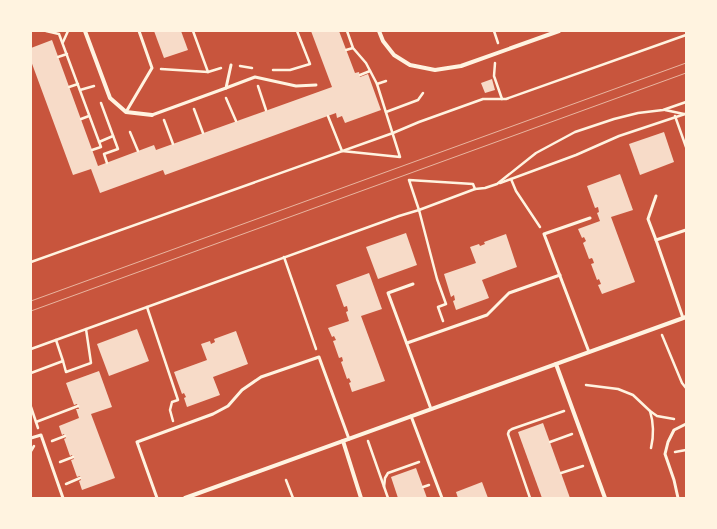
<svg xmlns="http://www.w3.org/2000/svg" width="717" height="529" viewBox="0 0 717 529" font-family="'Playfair Display',serif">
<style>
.building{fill:#f7dbc8}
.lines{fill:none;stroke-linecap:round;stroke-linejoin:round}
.path{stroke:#fff3e0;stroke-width:2.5}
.service{stroke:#fff3e0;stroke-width:3}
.minor{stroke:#fff3e0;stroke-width:4}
.tram{stroke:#e9b49f;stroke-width:1}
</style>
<rect width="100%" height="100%" fill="#c8553d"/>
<g class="building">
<polygon points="154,31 181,31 188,50 164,58"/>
<polygon points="311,31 339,31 355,73 359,72 360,77 368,74 381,110 345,123 342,116 337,118 336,113 165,175 163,170 100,193 91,169 73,175 31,61 31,48 52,40 98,166 154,145 156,150 332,87"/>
<polygon points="492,79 495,90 485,93 481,83"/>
<polygon points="664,132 674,162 640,175 629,144"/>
<polygon points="620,174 633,210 611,217 635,282 602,294 598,285 601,284 599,279 597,280 591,264 594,263 593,260 592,258 589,259 583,243 586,241 584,237 582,238 578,229 600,221 597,213 599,212 598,207 595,208 587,186"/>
<polygon points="406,233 417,265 378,279 366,247"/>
<polygon points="506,234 517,267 482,280 489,298 456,310 453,301 455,300 454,295 451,297 444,274 476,263 470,247 479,244 480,246 485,244 484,242"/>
<polygon points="369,273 382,309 361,316 385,381 352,392 349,383 351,382 349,378 347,379 341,362 343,361 342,357 339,358 333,341 336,340 334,336 332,337 328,328 349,321 346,312 348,311 347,306 344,307 336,285"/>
<polygon points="137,329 149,361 109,376 97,344"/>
<polygon points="236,331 248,364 213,377 220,395 187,407 184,398 186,397 184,393 182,394 174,372 207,360 201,344 210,341 211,344 215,342 214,339"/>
<polygon points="99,371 112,407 91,414 115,478 82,490 79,481 81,480 80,476 77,477 71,460 74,459 72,455 70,456 64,439 66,438 64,434 62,435 59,426 79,418 76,409 79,409 77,404 74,405 66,383"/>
<polygon points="543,423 570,498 542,498 518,432"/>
<polygon points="416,468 427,498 398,498 391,477"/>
<polygon points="482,482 488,498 458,498 456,492"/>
</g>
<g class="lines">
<g class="path">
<polyline points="46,31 59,34 101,147 92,150"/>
<polyline points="193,31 208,72"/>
<polyline points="494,31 498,43"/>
<polyline points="63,42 68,31"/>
<polyline points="346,50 353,48"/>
<polyline points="58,57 67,54"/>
<polyline points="495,63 494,76 502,99"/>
<polyline points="240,66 252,68"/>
<polyline points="161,69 208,72 221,68"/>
<polyline points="273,70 290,70 310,64 297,31"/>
<polyline points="360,75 370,71"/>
<polyline points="377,84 386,81"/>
<polyline points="258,86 266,110"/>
<polyline points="69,87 78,84"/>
<polyline points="80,90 94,86"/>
<polyline points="226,98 236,121"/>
<polyline points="101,103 118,149 104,154 107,163"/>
<polyline points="194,109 203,133"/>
<polyline points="665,110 684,114"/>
<polyline points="386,112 418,100 423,93"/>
<polyline points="328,116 342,151 400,157 377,84 366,63 353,48 347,31"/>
<polyline points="675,116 686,147"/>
<polyline points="81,119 89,116"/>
<polyline points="164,120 173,144"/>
<polyline points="130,132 138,151"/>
<polyline points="99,142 113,136"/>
<polyline points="511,179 516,191 540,227"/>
<polyline points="500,183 576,155 619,136 685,114"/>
<polyline points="284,257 316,349"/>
<polyline points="31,262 393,133 419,122 483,99 506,99 686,35"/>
<polyline points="147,307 178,400 172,402 170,410 173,421"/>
<polyline points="443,321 438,307 446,304 437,279 419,210 409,180 473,184 475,189"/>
<polyline points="662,335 682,383 686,388"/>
<polyline points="56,340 63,361"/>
<polyline points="31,349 399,216 419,210 475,189 485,188 497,184 536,153 575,132 614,119 638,113 663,110 686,102"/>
<polyline points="31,373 63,361 66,372 91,363 86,329"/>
<polyline points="586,385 618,389 633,395 650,411 657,416 674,419"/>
<polyline points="31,407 38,428"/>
<path d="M650,411C654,424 654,435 651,448"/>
<polyline points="36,422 78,406"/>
<polyline points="52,441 65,436"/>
<polyline points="368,441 388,498"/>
<polyline points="550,442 572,434"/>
<polyline points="31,451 34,446"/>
<polyline points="675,452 686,450"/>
<polyline points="60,462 73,457"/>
<polyline points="561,473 583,466"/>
<polyline points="286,480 293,498"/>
<polyline points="66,484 80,478"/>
<polyline points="384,487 385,478 388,473 419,462"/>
<polyline points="423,487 429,485"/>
<polyline points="530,498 508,434 509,431 512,429 564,411"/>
</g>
<g class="service">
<polyline points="226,88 255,77 296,86 316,85"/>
<polyline points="126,112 152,68 139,31"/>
<polyline points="152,115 226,88 231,65"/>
<polyline points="656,196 648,219 656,240"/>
<polyline points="413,284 388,293 431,409"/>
<polyline points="683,318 656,240 686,230"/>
<polyline points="407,343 487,315 509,293 560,275"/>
<polyline points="589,352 544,234 590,218"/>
<polyline points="411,416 442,498"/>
<polyline points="31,438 41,435 63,498"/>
<polyline points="157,498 137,442 213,414 228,406 242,390 261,377 319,357 349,439"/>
<polyline points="678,498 674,480 665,454 668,442 674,430 686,424"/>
</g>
<g class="minor">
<polyline points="85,31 110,98 126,112 152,115"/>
<polyline points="379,31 383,41 394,55 410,65 435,70 461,66 559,31"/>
<polyline points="556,364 605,498"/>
<polyline points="343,441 361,498"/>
<polyline points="185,498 686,317"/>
</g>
<g class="tram">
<polyline points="31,301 686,63"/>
<polyline points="31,311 686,73"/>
</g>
</g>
<rect width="717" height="529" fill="none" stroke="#fff3e0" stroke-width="64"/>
</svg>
